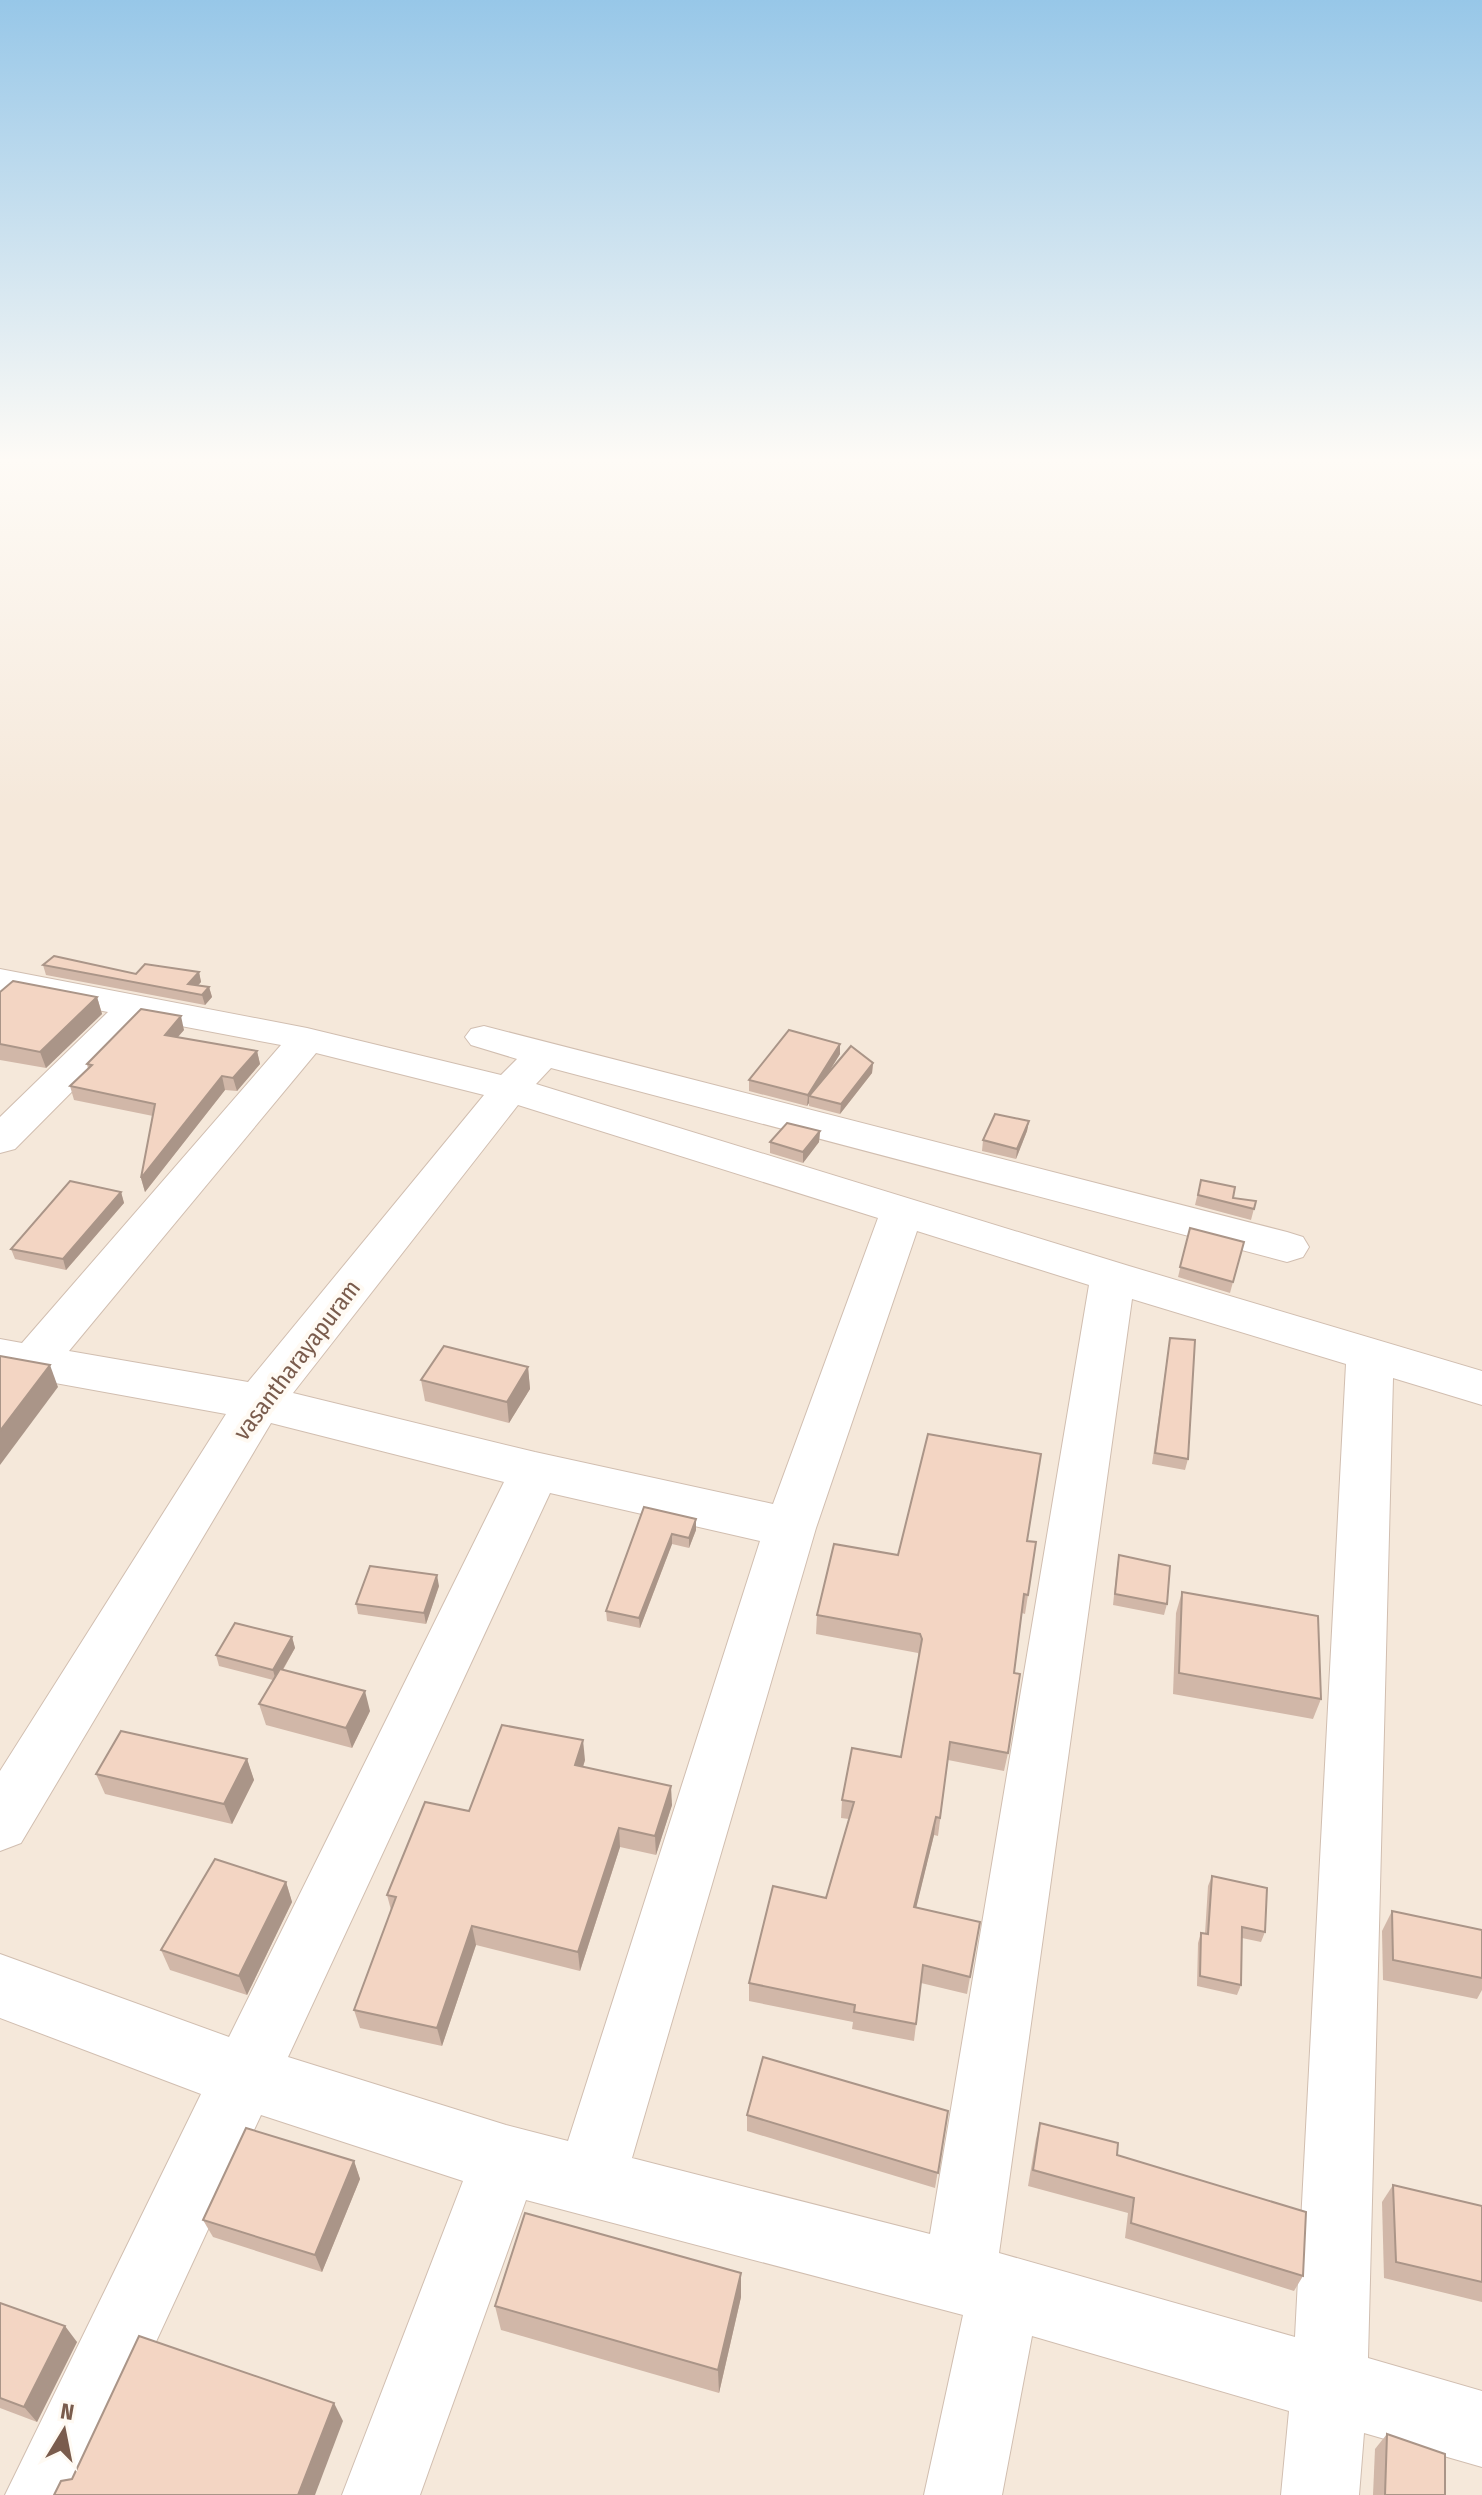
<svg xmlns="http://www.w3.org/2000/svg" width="1482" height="2495" viewBox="0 0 1482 2495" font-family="'Fira Sans Condensed',sans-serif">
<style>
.residential{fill:#f5e8da}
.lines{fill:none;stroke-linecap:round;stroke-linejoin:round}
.street-casing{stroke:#d1beb0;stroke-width:2}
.street{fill:#fff;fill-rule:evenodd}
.wall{fill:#d1b7a8}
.shaded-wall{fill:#aa9588}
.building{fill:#f3d5c3;stroke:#aa9588;stroke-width:2}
.labels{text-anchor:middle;stroke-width:8;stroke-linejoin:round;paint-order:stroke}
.street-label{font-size:24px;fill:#7a5c4d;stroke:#fffaf3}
</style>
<rect width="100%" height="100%" fill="#fdf6ec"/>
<rect class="residential" x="0" y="459" width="1482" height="2036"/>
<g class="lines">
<g class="street-casing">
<path id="street" d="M0,969L307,1028L501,1075L517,1059L471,1045L465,1037L471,1029L484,1026L1287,1232L1303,1237L1309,1247L1303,1257L1287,1262L551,1068L536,1084L1129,1266L1482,1371V1405L1393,1378L1368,2358L1482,2391V2467L1364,2433L1359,2495H1281L1289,2411L1032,2336L1002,2495H924L963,2315L526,2200L420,2495H342L463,2181L261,2115L85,2495H5L201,2094L0,2018V1954L229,2037L504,1482L271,1423L21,1843L0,1851V1771L226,1414L0,1373V1339L22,1343L281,1045L144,1019L15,1149L0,1153V1117L108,1012L0,991ZM316,1053L484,1095L248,1382L69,1351ZM518,1105L878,1218L773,1504L535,1452L293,1393ZM917,1231L1089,1285L930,2234L632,2158L816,1528ZM1132,1299L1346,1364L1295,2337L999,2253ZM550,1493L760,1541L568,2141L506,2125L288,2057Z"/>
</g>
<use href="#street" class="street"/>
</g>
<g class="wall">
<polygon points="43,965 136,974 199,972 201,982 198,985 209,987 212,997 205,1005 46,975"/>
<polygon points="0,992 97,997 102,1014 46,1068 0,1060"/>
<polygon points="184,1030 178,1037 257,1051 260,1064 237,1091 225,1090 145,1192 141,1178 153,1116 74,1100 70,1086 88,1069 87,1064"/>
<polygon points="840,1044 840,1054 827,1075 873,1063 872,1073 840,1114 809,1106 809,1103 807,1106 749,1091 749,1080"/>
<polygon points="1029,1121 1027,1131 1016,1159 982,1151 983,1140"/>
<polygon points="820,1131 819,1142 803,1163 770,1153 770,1142"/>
<polygon points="1201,1180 1233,1198 1256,1201 1251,1220 1195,1205"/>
<polygon points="121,1192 124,1203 66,1270 15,1259 11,1249"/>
<polygon points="1190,1228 1244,1242 1230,1293 1178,1277"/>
<polygon points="1170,1338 1188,1459 1185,1470 1152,1464"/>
<polygon points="528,1367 530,1389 509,1423 425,1401 421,1380"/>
<polygon points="644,1507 696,1530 689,1548 672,1544 640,1628 607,1621 606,1611"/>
<polygon points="1027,1541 1028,1595 1025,1614 1022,1613 1014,1673 1008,1753 1004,1771 948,1760 938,1836 934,1835 916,1907 980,1922 967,1994 921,1983 914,2041 852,2029 853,2022 749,2001 749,1983 826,1898 849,1819 841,1818 842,1800 901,1757 919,1656 918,1653 816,1634 817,1615 898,1555"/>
<polygon points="1119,1555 1167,1604 1164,1615 1113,1605 1117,1566"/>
<polygon points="439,1586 426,1624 358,1614 356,1604"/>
<polygon points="1182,1592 1321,1699 1313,1719 1173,1694 1176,1613"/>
<polygon points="292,1637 295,1648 283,1670 370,1711 352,1748 266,1725 259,1704 273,1680 219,1666 216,1655"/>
<polygon points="247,1759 254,1780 232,1824 105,1794 96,1774"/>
<polygon points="585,1760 583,1767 672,1805 656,1855 620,1847 580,1971 476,1945 442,2046 360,2028 354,2010 391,1910 387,1895 469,1811"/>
<polygon points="1212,1876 1265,1932 1261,1942 1242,1938 1241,1985 1237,1995 1197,1986 1198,1943 1201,1933 1205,1934 1208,1886"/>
<polygon points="286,1882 292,1902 247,1995 170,1970 161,1950"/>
<polygon points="1392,1911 1482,1930 1482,1990 1477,1999 1383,1980 1382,1931"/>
<polygon points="948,2111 935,2188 747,2131 747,2115"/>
<polygon points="1040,2123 1117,2155 1303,2276 1294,2291 1125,2238 1128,2213 1028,2186 1036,2139"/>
<polygon points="354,2161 360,2179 322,2272 213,2237 203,2220"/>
<polygon points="1393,2185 1482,2206 1482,2302 1384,2278 1382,2202"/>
<polygon points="741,2297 719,2393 501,2330 495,2306"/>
<polygon points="0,2303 77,2342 37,2422 0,2408"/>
<polygon points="1387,2434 1445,2495 1373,2495 1375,2449"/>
</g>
<g class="shaded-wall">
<polygon points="199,972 201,982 190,994 188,984"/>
<polygon points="209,987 212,997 205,1005 202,995"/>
<polygon points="97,997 102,1014 46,1068 40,1052"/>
<polygon points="181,1016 184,1030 168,1048 165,1035"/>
<polygon points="840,1044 840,1054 813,1097 809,1096 809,1103 807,1106 808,1095"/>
<polygon points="257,1051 260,1064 237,1091 233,1078"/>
<polygon points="873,1063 872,1073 840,1114 841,1104"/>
<polygon points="222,1076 225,1090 145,1192 141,1178"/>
<polygon points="1029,1121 1027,1131 1016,1159 1017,1149"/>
<polygon points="820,1131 819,1142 803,1163 803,1152"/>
<polygon points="121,1192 124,1203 66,1270 63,1259"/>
<polygon points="50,1365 58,1387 0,1465 0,1431"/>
<polygon points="528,1367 530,1389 509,1423 507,1402"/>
<polygon points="696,1519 696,1530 689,1548 689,1538"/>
<polygon points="672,1534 672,1544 640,1628 639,1618"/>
<polygon points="437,1575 439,1586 426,1624 424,1613"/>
<polygon points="292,1637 295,1648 276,1681 273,1670"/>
<polygon points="365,1691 370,1711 352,1748 346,1728"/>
<polygon points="583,1740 585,1760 577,1785 575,1765"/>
<polygon points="247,1759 254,1780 232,1824 224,1804"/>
<polygon points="671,1786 672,1805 656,1855 655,1836"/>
<polygon points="936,1817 934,1835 912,1925 914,1907"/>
<polygon points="619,1828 620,1847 580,1971 578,1952"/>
<polygon points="286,1882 292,1902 247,1995 239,1976"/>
<polygon points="472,1926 476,1945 442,2046 437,2028"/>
<polygon points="354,2161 360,2179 322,2272 315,2255"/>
<polygon points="741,2273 741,2297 719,2393 718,2370"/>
<polygon points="65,2326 77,2342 37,2422 24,2407"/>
<polygon points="334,2403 343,2421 315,2495 298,2495"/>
</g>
<g class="building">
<polygon points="54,956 136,974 145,964 199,972 188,984 209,987 202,995 43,965"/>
<polygon points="13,981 97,997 40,1052 0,1044 0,992"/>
<polygon points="141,1009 181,1016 165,1035 257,1051 233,1078 222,1076 141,1178 155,1104 70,1086 92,1065 87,1064"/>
<polygon points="789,1030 840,1044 808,1095 749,1080"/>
<polygon points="851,1046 873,1063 841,1104 809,1096"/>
<polygon points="995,1114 1029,1121 1017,1149 983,1140"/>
<polygon points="787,1123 820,1131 803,1152 770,1142"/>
<polygon points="1201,1180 1235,1187 1233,1198 1256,1201 1254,1209 1198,1195"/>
<polygon points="70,1181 121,1192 63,1259 11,1249"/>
<polygon points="1190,1228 1244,1242 1233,1282 1180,1267"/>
<polygon points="1170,1338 1195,1340 1188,1459 1155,1453"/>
<polygon points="444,1346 528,1367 507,1402 421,1380"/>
<polygon points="0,1356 50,1365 0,1431"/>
<polygon points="928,1434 1041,1454 1027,1541 1036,1542 1028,1595 1024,1594 1014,1673 1020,1674 1008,1753 950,1742 940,1818 936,1817 914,1907 980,1922 970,1977 923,1965 916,2024 854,2012 855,2005 749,1983 773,1886 826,1898 854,1802 842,1800 852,1748 901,1757 922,1639 920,1634 817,1615 834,1544 898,1555"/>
<polygon points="644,1507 696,1519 689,1538 672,1534 639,1618 606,1611"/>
<polygon points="1119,1555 1170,1566 1167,1604 1115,1594"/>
<polygon points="370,1566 437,1575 424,1613 356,1604"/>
<polygon points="1182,1592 1318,1616 1321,1699 1179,1673"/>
<polygon points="235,1623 292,1637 273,1670 216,1655"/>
<polygon points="280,1669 365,1691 346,1728 259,1704"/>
<polygon points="502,1725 583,1740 575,1765 671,1786 655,1836 619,1828 578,1952 472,1926 437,2028 354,2010 396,1897 387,1895 425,1802 469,1811"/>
<polygon points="121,1731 247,1759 224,1804 96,1774"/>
<polygon points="215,1859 286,1882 239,1976 161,1950"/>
<polygon points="1212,1876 1267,1888 1265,1932 1242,1927 1241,1985 1200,1976 1201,1933 1208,1934"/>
<polygon points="1392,1911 1482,1930 1482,1978 1393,1960"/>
<polygon points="763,2057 948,2111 938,2173 747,2115"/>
<polygon points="1040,2123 1118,2143 1117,2155 1306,2212 1303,2276 1131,2223 1134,2198 1033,2170"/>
<polygon points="246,2128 354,2161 315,2255 203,2220"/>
<polygon points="1393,2185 1482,2206 1482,2282 1396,2262"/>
<polygon points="525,2213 741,2273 718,2370 495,2306"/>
<polygon points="0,2303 65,2326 24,2407 0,2398"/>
<polygon points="139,2336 334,2403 298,2495 54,2495 61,2481 72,2479"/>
<polygon points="1387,2434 1445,2454 1445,2495 1385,2495"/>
</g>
<linearGradient id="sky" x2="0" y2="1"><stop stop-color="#97c7e8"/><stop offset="0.57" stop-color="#fefbf6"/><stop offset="1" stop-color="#fefbf6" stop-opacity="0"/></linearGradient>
<rect width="1482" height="808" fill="url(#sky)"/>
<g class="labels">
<g class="street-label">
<text transform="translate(297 1360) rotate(-53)" y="8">vasantharayapuram</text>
</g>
</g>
<g transform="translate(64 2431) rotate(10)" stroke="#fffaf3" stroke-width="6" paint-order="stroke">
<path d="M0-6L14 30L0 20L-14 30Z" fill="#7a5c4d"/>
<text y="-12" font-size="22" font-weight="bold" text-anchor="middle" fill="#7a5c4d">N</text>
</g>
</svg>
